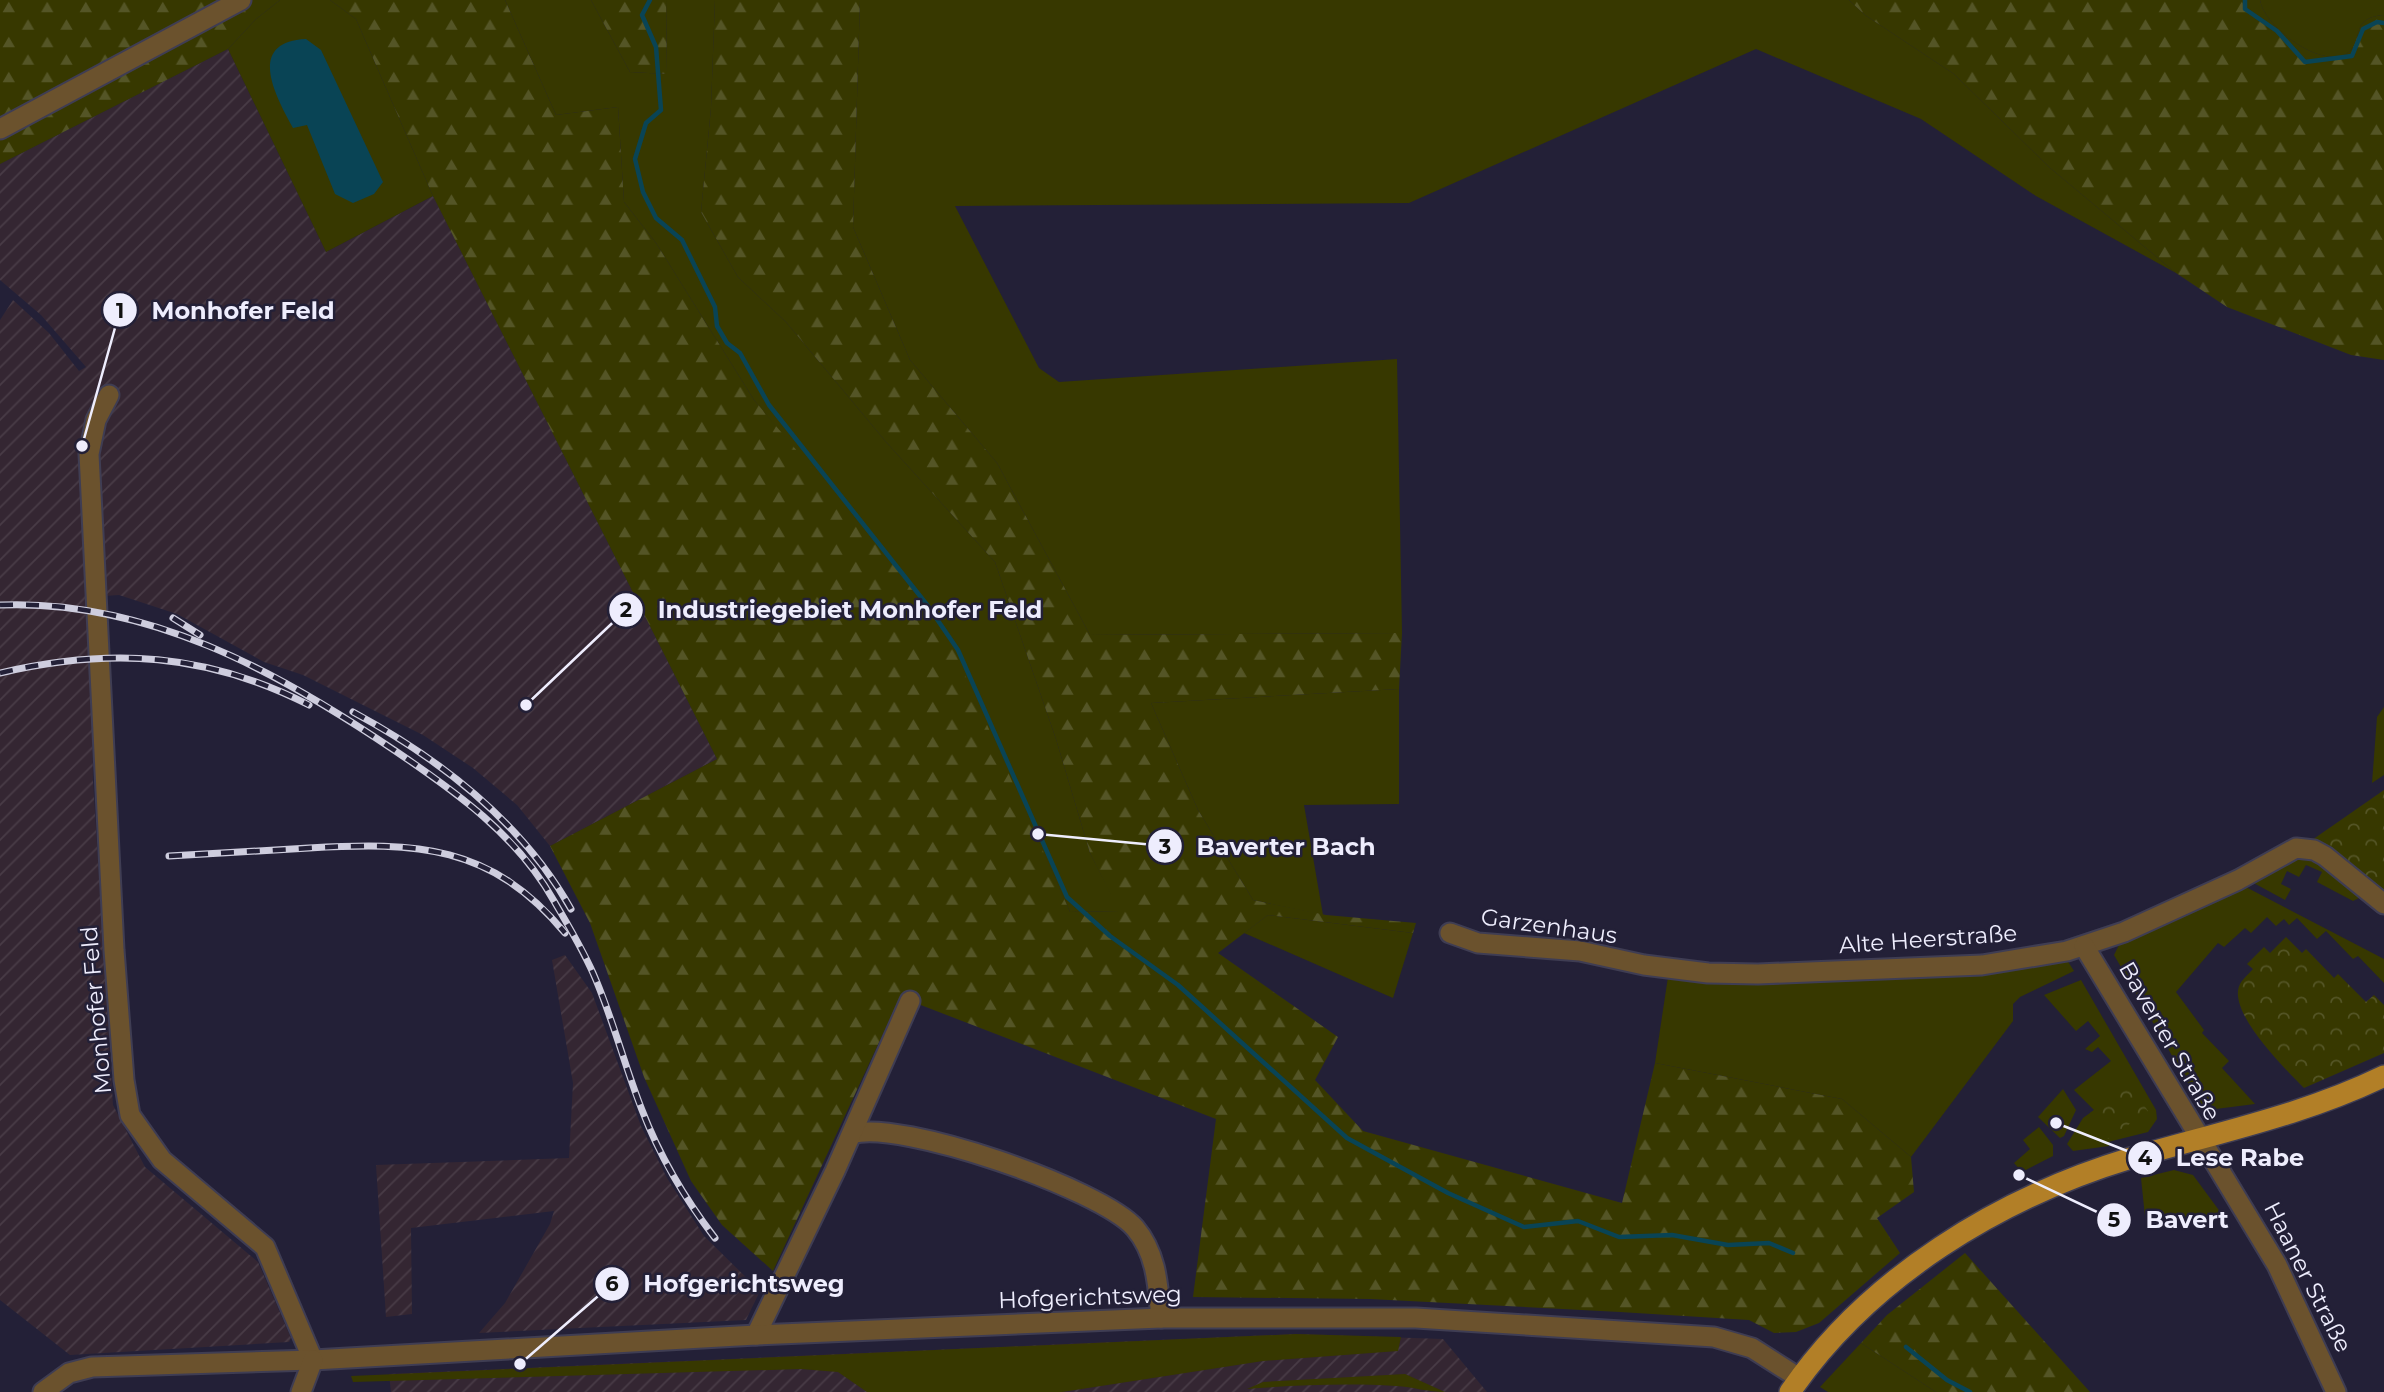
<svg xmlns="http://www.w3.org/2000/svg" width="2384" height="1392" viewBox="0 0 2384 1392" font-family="Montserrat,sans-serif">
<style>
.industrial{fill:url(#industrial-furrows)}
.green{fill:#373800}
.forest{fill:url(#forest-firs)}
.park{fill:url(#park-crowns)}
.water{fill:#094455}
.lines{fill:none;stroke-linecap:round;stroke-linejoin:round}
.stream{stroke:#094455;stroke-width:4.5}
.minor-casing{stroke:#3f3d53;stroke-width:23}
.major-casing{stroke:#3f3d53;stroke-width:24}
.minor{stroke:#6b522d;stroke-width:19}
.major{stroke:#b27f27;stroke-width:21}
.rail-casing{stroke:#cecdde;stroke-width:7}
.rail{stroke:#232037;stroke-width:4.5;stroke-dasharray:13;stroke-linecap:butt}
.labels{text-anchor:middle;stroke-width:5;stroke-linejoin:round;paint-order:stroke}
.street-label{font-size:23px;fill:#eeedfd;stroke:#232037}
.leader{fill:none;stroke:#eeedfd;stroke-width:2.5}
.callout-dot{fill:#eeedfd;stroke:#232037;stroke-width:2.5}
.mark-label{font-size:21px;text-anchor:middle;font-weight:bold;fill:#111}
.callout-label{font-size:24px;text-anchor:middle;font-weight:bold;fill:#eeedfd;stroke:#232037;stroke-width:5;stroke-linejoin:round;paint-order:stroke}
</style>
<defs>
<pattern id="industrial-furrows" width="10" height="10" patternUnits="userSpaceOnUse" patternTransform="scale(1.75)"><rect width="10" height="10" fill="#342632"/><path d="M-1 1l2-2M0 10L10 0M9 11l2-2" fill="none" stroke="#483b46"/></pattern>
<pattern id="forest-firs" width="22" height="20" patternUnits="userSpaceOnUse" patternTransform="scale(1.75)"><rect width="22" height="20" fill="#373800"/><path d="M5 1l3.5 6h-7zM16 11l3.5 6h-7z" fill="#545526"/></pattern>
<pattern id="park-crowns" width="20" height="18" patternUnits="userSpaceOnUse" patternTransform="scale(1.75)"><rect width="20" height="18" fill="#373800"/><path d="M2 6a3 3 0 1 1 6 0M12 15a3 3 0 1 1 6 0" fill="none" stroke="#545526"/></pattern>
</defs>
<rect width="100%" height="100%" fill="#232037"/>
<g class="industrial">
<polygon points="228,49 326,252 433,196 717,759 550,846 517,805 473,768 423,735 303,675 264,662 177,614 119,595 90,597 93,780 113,1105 145,1167 258,1262 291,1338 289,1342 70,1355 0,1300 0,320 13,300 49,333 79,371 86,367 41,315 0,280 0,164"/>
<polygon points="565,955 592,993 641,1126 667,1178 704,1236 760,1291 746,1320 479,1333 505,1303 550,1224 554,1211 411,1228 412,1314 386,1317 376,1165 569,1158 573,1083 552,960"/>
<polygon points="1296,1334 1443,1339 1487,1392 391,1392 389,1374"/>
</g>
<g class="green">
<polygon points="280,0 330,0 356,19 433,196 326,252 228,49 256,19"/>
<polygon points="505,0 591,0 630,72 667,74 666,0 715,0 711,108 701,212 738,277 786,322 887,443 995,562 1056,739 1090,853 1120,911 1070,912 1007,772 833,496 754,400 656,243 624,202 618,107 556,115"/>
<polygon points="860,0 1849,0 1865,15 1954,74 2049,167 2176,273 2036,196 1921,119 1756,49 1409,203 955,206 1039,368 1059,382 1397,359 1402,633 1090,635 997,463 910,360 853,227"/>
<path d="M2260,0H2384V15C2347,18 2366,43 2346,54C2320,68 2264,27 2260,0Z"/>
<polygon points="1399,689 1399,804 1304,805 1323,915 1253,900 1198,810 1151,703"/>
<polygon points="2384,707 2384,775 2372,783 2377,717"/>
<polygon points="2308,855 2322,862 2363,896 2353,901 2317,882 2322,872 2306,865 2299,877 2287,871 2281,884 2291,889 2285,900 2250,881 2282,860"/>
<polygon points="2242,885 2384,959 2384,983 2358,956 2353,959 2326,931 2317,939 2297,918 2289,925 2284,919 2276,926 2267,917 2251,933 2245,928 2224,947 2218,943 2176,992 2204,1030 2202,1033 2229,1061 2222,1068 2255,1104 2208,1110 2201,1106 2114,955 2120,943"/>
<polygon points="1268,915 1413,933 1393,998 1244,933"/>
<polygon points="2067,960 2074,971 2020,997 2013,1004 2013,1021 1911,1157 1842,1099 1655,1063 1668,977"/>
<polygon points="2081,980 2156,1110 2157,1119 2148,1132 2108,1142 2109,1146 2073,1151 2067,1144 2083,1118 2094,1110 2074,1090 2111,1061 2098,1047 2092,1052 2085,1049 2100,1036 2088,1021 2076,1031 2044,995"/>
<polygon points="2063,1089 2076,1110 2064,1136 2060,1138 2038,1117"/>
<polygon points="2039,1127 2053,1145 2053,1156 2022,1172 2014,1163 2030,1149 2023,1140"/>
<polygon points="2174,1170 2193,1175 2221,1213 2146,1226 2141,1178"/>
<polygon points="1296,1334 1401,1337 1398,1351 1263,1361 1062,1392 867,1392 838,1372 801,1369 353,1382 351,1376"/>
<polygon points="1861,1343 1936,1392 1828,1392 1820,1387"/>
<path d="M1405,1374L1445,1392C1428,1392 1413,1387 1396,1386C1347,1383 1296,1385 1247,1389L1263,1382Z"/>
</g>
<g class="forest">
<polygon points="0,0 280,0 256,19 228,49 0,164"/>
<polygon points="330,0 505,0 556,115 618,107 624,202 656,243 754,400 941,621 1070,912 1119,911 1090,853 1056,739 995,562 887,443 786,322 738,277 701,212 711,108 715,0 860,0 853,227 910,360 997,463 1090,635 1402,633 1399,689 1151,703 1198,810 1253,900 1326,915 1416,923 1413,933 1268,915 1218,953 1338,1037 1315,1080 1363,1131 1622,1203 1655,1063 1842,1099 1911,1157 1914,1192 1877,1218 1900,1253 1819,1323 1796,1332 1774,1333 1749,1320 1620,1312 1370,1299 1193,1297 1216,1119 900,997 773,1271 722,1225 691,1181 644,1077 590,923 550,846 717,759 433,196 356,19"/>
<polygon points="591,0 666,0 667,74 630,72"/>
<path d="M1849,0H2260C2264,27 2320,68 2346,54C2366,43 2347,18 2384,15V360L2351,355L2227,307L2176,273L2049,167L1954,74L1865,15Z"/>
<polygon points="1965,1253 2090,1392 1936,1392 1861,1343 1887,1315"/>
</g>
<g class="park">
<polygon points="2384,790 2384,897 2312,840"/>
<path d="M2286,937L2302,953L2306,949L2334,978L2338,974L2366,1002L2374,995L2384,1005V1053L2304,1088C2285,1069 2235,1019 2238,991C2239,981 2247,976 2253,969L2247,964L2264,947L2270,953Z"/>
<polygon points="2130,1085 2148,1111 2108,1139 2090,1113"/>
</g>
<path class="water" d="M306,39L321,50L383,182L374,194L353,203L335,194L307,125L293,128C275,95 246,42 306,39Z"/>
<g class="lines">
<g class="stream">
<polyline points="650,0 642,15 656,47 661,110 646,123 635,159 643,192 656,218 682,240 715,307 717,326 727,343 740,353 769,405 928,606 958,650 1067,897 1110,936 1178,985 1347,1138 1448,1193 1524,1227 1578,1221 1619,1237 1672,1235 1728,1245 1769,1243 1793,1253"/>
<polyline points="2245,0 2245,9 2277,31 2305,62 2352,56 2363,29 2377,22 2384,23"/>
<polyline points="1906,1347 1947,1380 1970,1392"/>
</g>
<g class="minor-casing">
<g id="minor">
<polyline points="0,129 241,0"/>
<polyline points="109,395 96,420 89,454 114,950 124,1080 130,1115 162,1160 265,1247 313,1360"/>
<polyline points="1450,933 1478,943 1580,951 1644,965 1708,973 1758,974 1982,965 2067,951 2124,932 2238,880 2296,848 2314,850 2325,856 2384,904"/>
<polyline points="2084,946 2277,1265 2336,1392"/>
<path d="M852,1134C900,1119 1101,1189 1135,1228C1157,1254 1158,1286 1161,1318"/>
<polyline points="756,1335 835,1171 910,1001"/>
<polyline points="43,1392 69,1373 92,1367 313,1360 756,1335 1161,1318 1416,1318 1714,1337 1752,1348 1799,1378"/>
<polyline points="301,1392 313,1360"/>
</g>
</g>
<g class="major-casing">
<path id="major" d="M1790,1392C1869,1277 1999,1198 2131,1158C2216,1133 2304,1115 2384,1076"/>
</g>
<use href="#minor" class="minor"/>
<use href="#major" class="major"/>
<g class="rail-casing">
<g id="rail">
<path d="M0,605C146,599 277,671 394,750C456,792 517,835 554,901C569,927 585,953 596,980C614,1023 625,1067 642,1110C660,1157 685,1199 715,1238"/>
<polyline points="173,618 200,635"/>
<path d="M0,673C111,647 207,653 309,705"/>
<path d="M353,712C440,759 522,822 571,909"/>
<path d="M169,856C216,853 262,851 309,848C416,842 491,844 565,933"/>
</g>
</g>
<use href="#rail" class="rail"/>
</g>
<g class="labels">
<g class="street-label">
<text transform="translate(1549 926) rotate(8)" y="8">Garzenhaus</text>
<text transform="translate(1928 939) rotate(-4)" y="8">Alte Heerstraße</text>
<text transform="translate(96 1010) rotate(-95)" y="8">Monhofer Feld</text>
<text transform="translate(2170 1041) rotate(60)" y="8">Baverter Straße</text>
<text transform="translate(2308 1277) rotate(63)" y="8">Haaner Straße</text>
<text transform="translate(1090 1297) rotate(-2)" y="8">Hofgerichtsweg</text>
</g>
</g>
<path class="leader" d="M82 446L120 310M526 705L626 610M1038 834L1165 846M2056 1123L2145 1158M2019 1175L2114 1220M520 1364L612 1284"/>
<g class="callout-dot">
<circle cx="82" cy="446" r="7"/>
<circle cx="526" cy="705" r="7"/>
<circle cx="1038" cy="834" r="7"/>
<circle cx="2056" cy="1123" r="7"/>
<circle cx="2019" cy="1175" r="7"/>
<circle cx="520" cy="1364" r="7"/>
<circle cx="120" cy="310" r="18"/>
<circle cx="626" cy="610" r="18"/>
<circle cx="1165" cy="846" r="18"/>
<circle cx="2145" cy="1158" r="18"/>
<circle cx="2114" cy="1220" r="18"/>
<circle cx="612" cy="1284" r="18"/>
</g>
<g class="mark-label">
<text x="120" y="318">1</text>
<text x="626" y="617">2</text>
<text x="1165" y="854">3</text>
<text x="2145" y="1165">4</text>
<text x="2114" y="1227">5</text>
<text x="612" y="1291">6</text>
</g>
<g class="callout-label">
<text x="243" y="319">Monhofer Feld</text>
<text x="850" y="618">Industriegebiet Monhofer Feld</text>
<text x="1286" y="855">Baverter Bach</text>
<text x="2240" y="1166">Lese Rabe</text>
<text x="2187" y="1228">Bavert</text>
<text x="744" y="1292">Hofgerichtsweg</text>
</g>
</svg>
